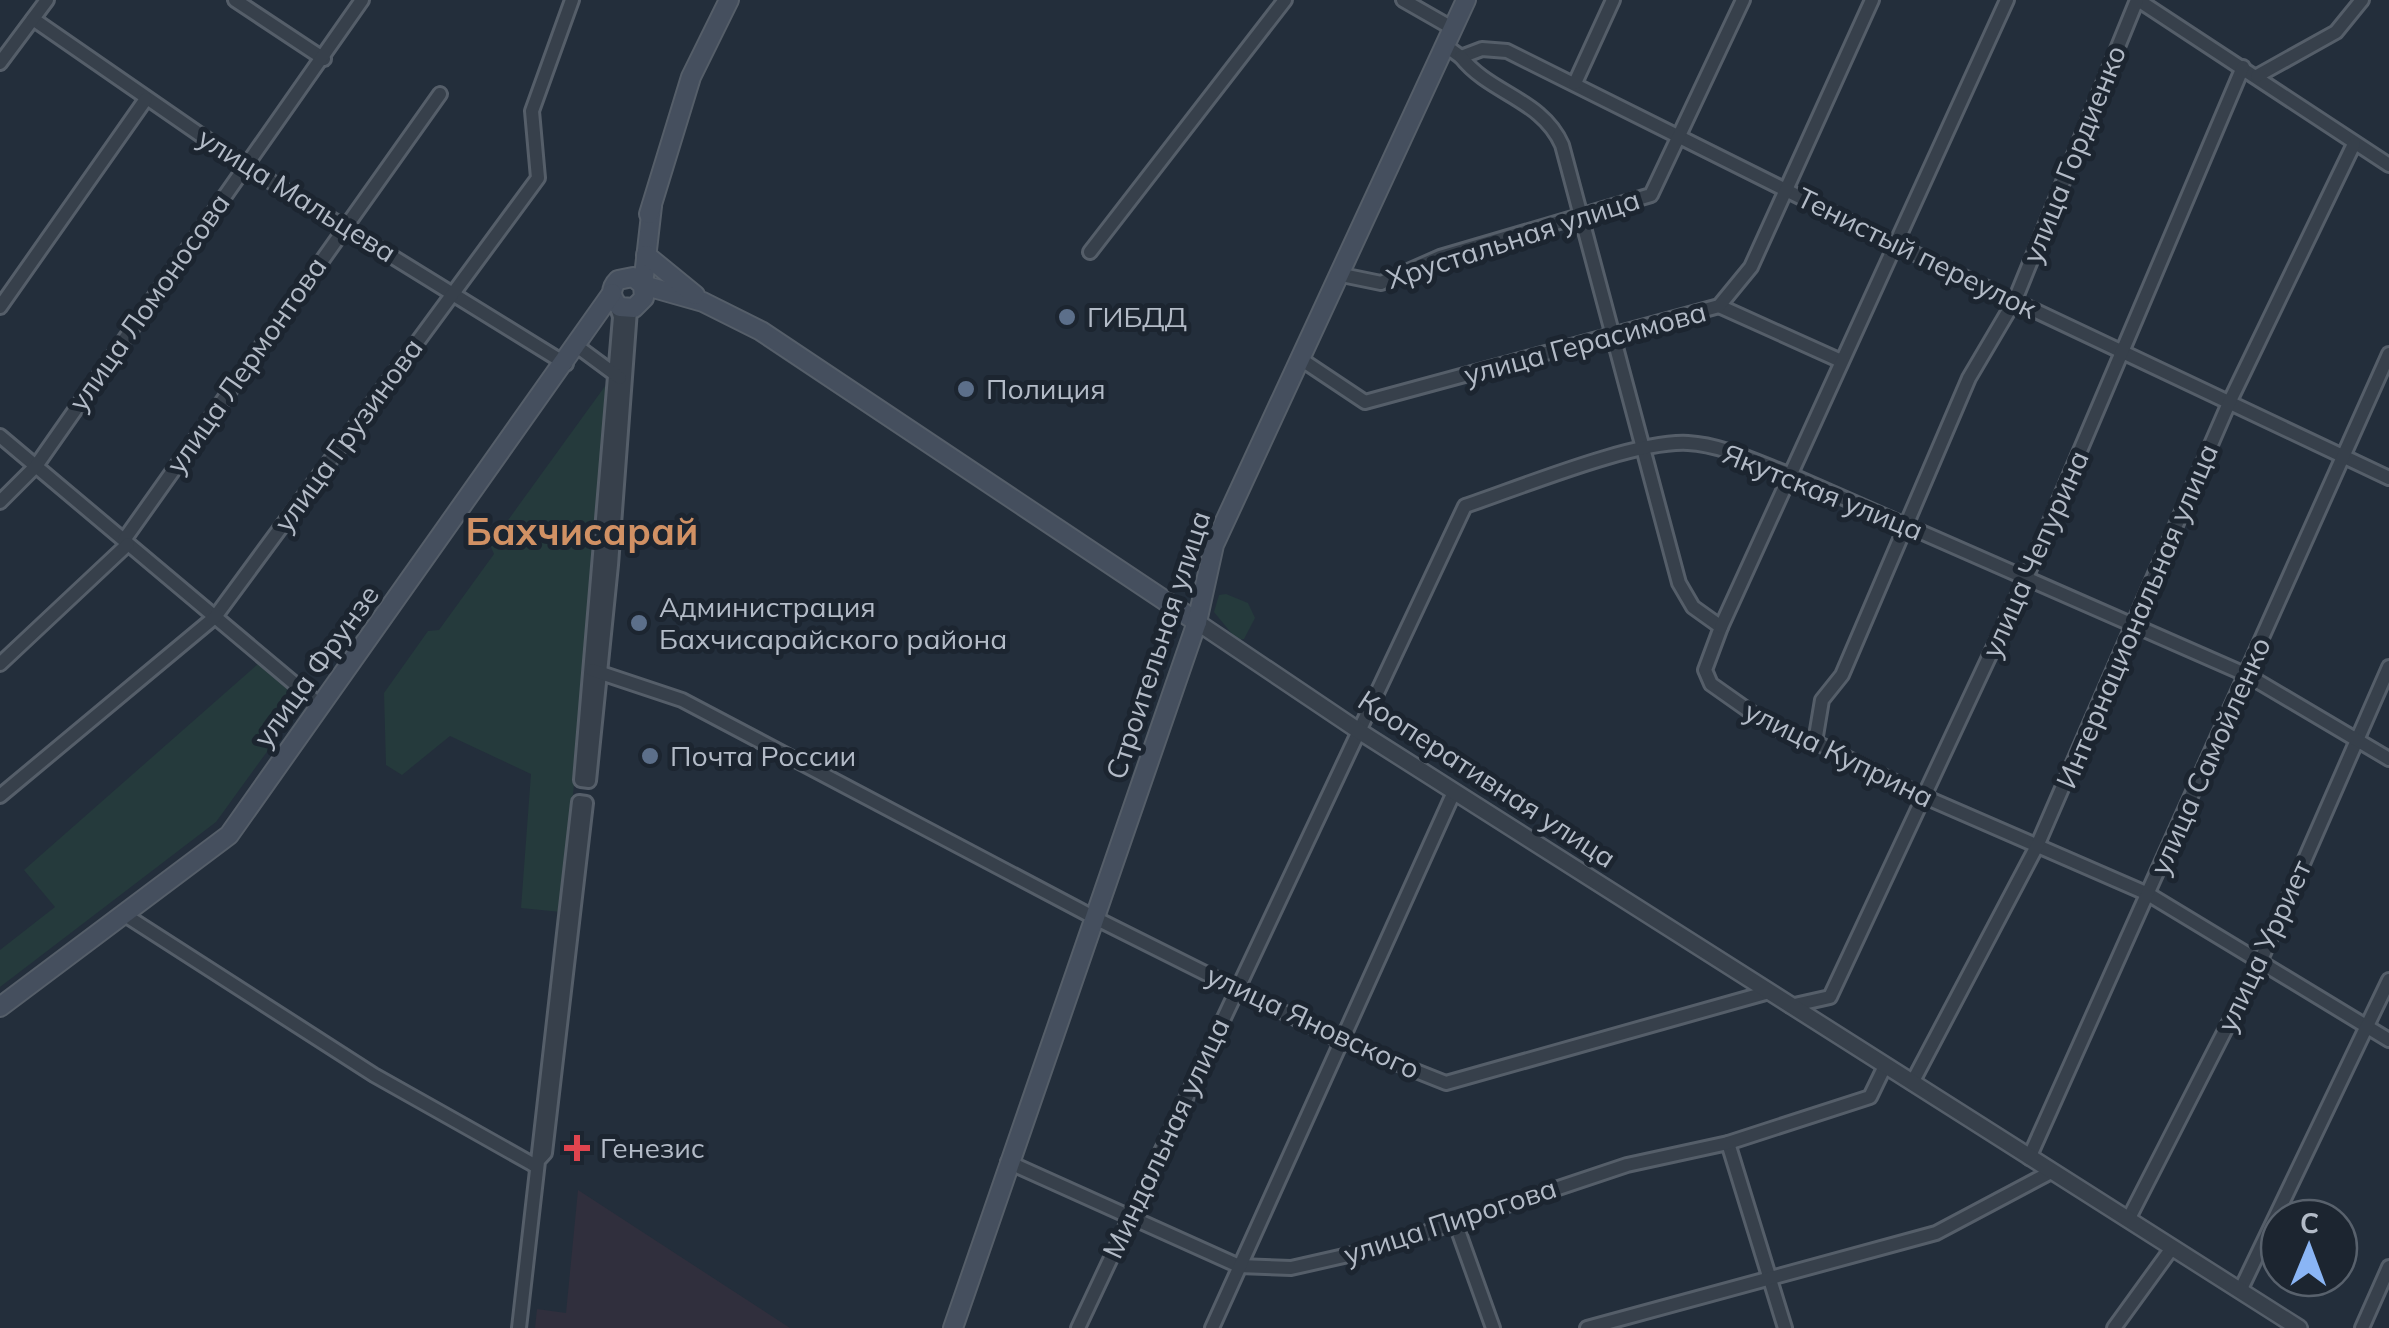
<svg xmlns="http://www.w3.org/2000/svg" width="2389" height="1328" viewBox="0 0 2389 1328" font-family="Mulish,sans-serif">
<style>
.medical{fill:#302f3d}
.green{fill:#253a3c}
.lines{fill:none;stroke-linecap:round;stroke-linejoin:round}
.minor-casing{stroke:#555e69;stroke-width:18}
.tertiary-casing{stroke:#555e69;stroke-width:20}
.secondary-casing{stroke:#555e69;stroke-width:22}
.minor{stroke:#37404b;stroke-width:12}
.tertiary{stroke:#37404b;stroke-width:15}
.secondary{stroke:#454f5e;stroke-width:18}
.service-dot{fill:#5c6f8a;stroke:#1c2530;stroke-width:4}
.health-dot{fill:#e0444e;stroke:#1c2530;stroke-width:4}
.labels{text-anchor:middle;stroke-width:10;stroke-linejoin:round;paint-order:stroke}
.street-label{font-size:28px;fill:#b3bbc7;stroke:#1c2530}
.poi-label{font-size:28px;fill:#b3bbc7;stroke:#1c2530;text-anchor:start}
.district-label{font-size:38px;font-weight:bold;fill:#d19164;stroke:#1c2530}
</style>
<rect width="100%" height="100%" fill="#232e3b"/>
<polygon class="medical" points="578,1190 790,1328 535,1328 537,1309 566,1313"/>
<g class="green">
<polygon points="616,371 561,912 521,908 531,774 450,736 402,775 386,765 384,693 428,631 439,630 494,554 490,545"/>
<polygon points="1226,594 1248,603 1255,618 1244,639 1237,640 1214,612 1219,595"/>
<polygon points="258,664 303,702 216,822 0,987 0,950 55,907 24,870"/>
</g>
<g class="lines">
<g class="minor-casing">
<g id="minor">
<polyline points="235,0 324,59"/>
<polyline points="1403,0 1452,28"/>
<polyline points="2138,0 2389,165"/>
<polyline points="33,19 244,165 566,364"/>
<polyline points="1446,46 1461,57 1482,49 1507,51 1892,243 2389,478"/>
<path d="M1461,57C1490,94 1542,99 1562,145L1679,583L1693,607L1721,627L1705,670L1711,684L1772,727L1815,742L1925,797L2148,894L2389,1040"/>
<polyline points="0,63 47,0"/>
<polyline points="2257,76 2336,32 2362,0"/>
<polyline points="1575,83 1613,0"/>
<polyline points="1090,252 1285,0"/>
<polyline points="1342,275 1381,283 1440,257 1651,195 1743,0"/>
<polyline points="616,304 620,317 581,780 589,781 611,565 630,310"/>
<polyline points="1719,306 1841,361"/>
<polyline points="0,307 146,99"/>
<polyline points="578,347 620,378"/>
<polyline points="1302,360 1365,402 1719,306 1751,267 1872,0"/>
<polyline points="0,436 321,706"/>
<polyline points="0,502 36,466 362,0"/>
<polyline points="124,540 440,94"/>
<polyline points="1721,627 2007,0"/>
<polyline points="0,664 128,544"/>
<polyline points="592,670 682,700 1095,918 1343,1042 1446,1083 1769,992"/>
<polyline points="1815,742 1822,700 1842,675 1969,378 2015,300 2137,0"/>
<polyline points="0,796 215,617 538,178 532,111 572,0"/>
<polyline points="125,915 374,1075 534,1165"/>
<polyline points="1790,1006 1830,997 2026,578 2243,67"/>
<polyline points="1912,1083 2037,846 2229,403 2354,144"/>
<polyline points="1728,1143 1785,1328"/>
<polyline points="2029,1158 2389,354"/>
<polyline points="1008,1162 1239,1266 1291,1268 1379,1248 1627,1165 1728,1143 1870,1097 1885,1066"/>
<polyline points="2128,1220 2260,962 2389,667"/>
<polyline points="1455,1222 1493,1328"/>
<polyline points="2240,1291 2389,980"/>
<polyline points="519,1328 579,802 586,803 545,1153 534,1165"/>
<path d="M1078,1328L1465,506C1519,488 1635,440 1688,443C1723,445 1758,463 1791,475L2247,675L2389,759"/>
<polyline points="1212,1328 1454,792"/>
<polyline points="1587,1328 1936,1233 2051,1172"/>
<polyline points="2114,1328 2172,1248"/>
<polyline points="2362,1328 2389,1267"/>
</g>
</g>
<g class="tertiary-casing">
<polyline id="tertiary" points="1197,622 1359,731 2299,1328"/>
</g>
<g class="secondary-casing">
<g id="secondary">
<path d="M652,206L643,285L644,298L634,308L620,307C611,299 609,289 618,280L633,277L643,285L703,302L761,331L1197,622"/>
<polyline points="649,214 691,77 729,0"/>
<polyline points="646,255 695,295"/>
<polyline points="0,1007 229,835 612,293"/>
<polyline points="953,1328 1197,622 1214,545 1466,0"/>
</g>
</g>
<use href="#minor" class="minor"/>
<use href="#tertiary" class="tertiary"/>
<use href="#secondary" class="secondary"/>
</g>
<g class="service-dot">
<circle cx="1067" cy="317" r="10"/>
<circle cx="966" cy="389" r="10"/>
<circle cx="639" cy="623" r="10"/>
<circle cx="650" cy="756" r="10"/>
</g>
<path class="health-dot" d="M572 1133h10v10h10v10h-10v10h-10v-10h-10v-10h10z"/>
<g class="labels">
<g class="street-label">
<text transform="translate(2074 154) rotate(-68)" y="10">улица Гордиенко</text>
<text transform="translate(297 195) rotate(32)" y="10">улица Мальцева</text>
<text transform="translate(1513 239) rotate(-18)" y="10">Хрустальная улица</text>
<text transform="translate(1917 253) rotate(26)" y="10">Тенистый переулок</text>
<text transform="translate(149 302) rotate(-55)" y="10">улица Ломоносова</text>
<text transform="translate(1585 343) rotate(-15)" y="10">улица Герасимова</text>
<text transform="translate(246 365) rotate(-55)" y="10">улица Лермонтова</text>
<text transform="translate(348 435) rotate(-54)" y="10">улица Грузинова</text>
<text transform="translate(1823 492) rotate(22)" y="10">Якутская улица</text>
<text transform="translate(2035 554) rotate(-66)" y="10">улица Чепурина</text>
<text transform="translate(2137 616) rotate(-67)" y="10">Интернациональная улица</text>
<text transform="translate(1158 645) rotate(-72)" y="10">Строительная улица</text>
<text transform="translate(316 666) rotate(-54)" y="10">улица Фрунзе</text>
<text transform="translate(1839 754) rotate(26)" y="10">улица Куприна</text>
<text transform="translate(2210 756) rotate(-66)" y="10">улица Самойленко</text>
<text transform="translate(1487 779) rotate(33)" y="10">Кооперативная улица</text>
<text transform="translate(2264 946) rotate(-65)" y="10">улица Урриет</text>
<text transform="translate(1313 1022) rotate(25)" y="10">улица Яновского</text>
<text transform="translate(1166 1138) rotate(-65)" y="10">Миндальная улица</text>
<text transform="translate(1450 1221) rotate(-18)" y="10">улица Пирогова</text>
</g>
<g class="poi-label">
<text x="1087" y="327">ГИБДД</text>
<text x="986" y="399">Полиция</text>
<text x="659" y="617">Администрация<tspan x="659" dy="32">Бахчисарайского района</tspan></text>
<text x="670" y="766">Почта России</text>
<text x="600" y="1158">Генезис</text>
</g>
<g class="district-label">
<text x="582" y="545">Бахчисарай</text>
</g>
</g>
<g transform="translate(2309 1248) rotate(1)"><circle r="48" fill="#1c2530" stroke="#58616c" stroke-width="2.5"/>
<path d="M0-8L18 38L0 25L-18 38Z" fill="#8ab5f5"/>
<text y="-15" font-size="28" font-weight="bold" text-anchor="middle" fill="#b3bbc7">С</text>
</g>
</svg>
